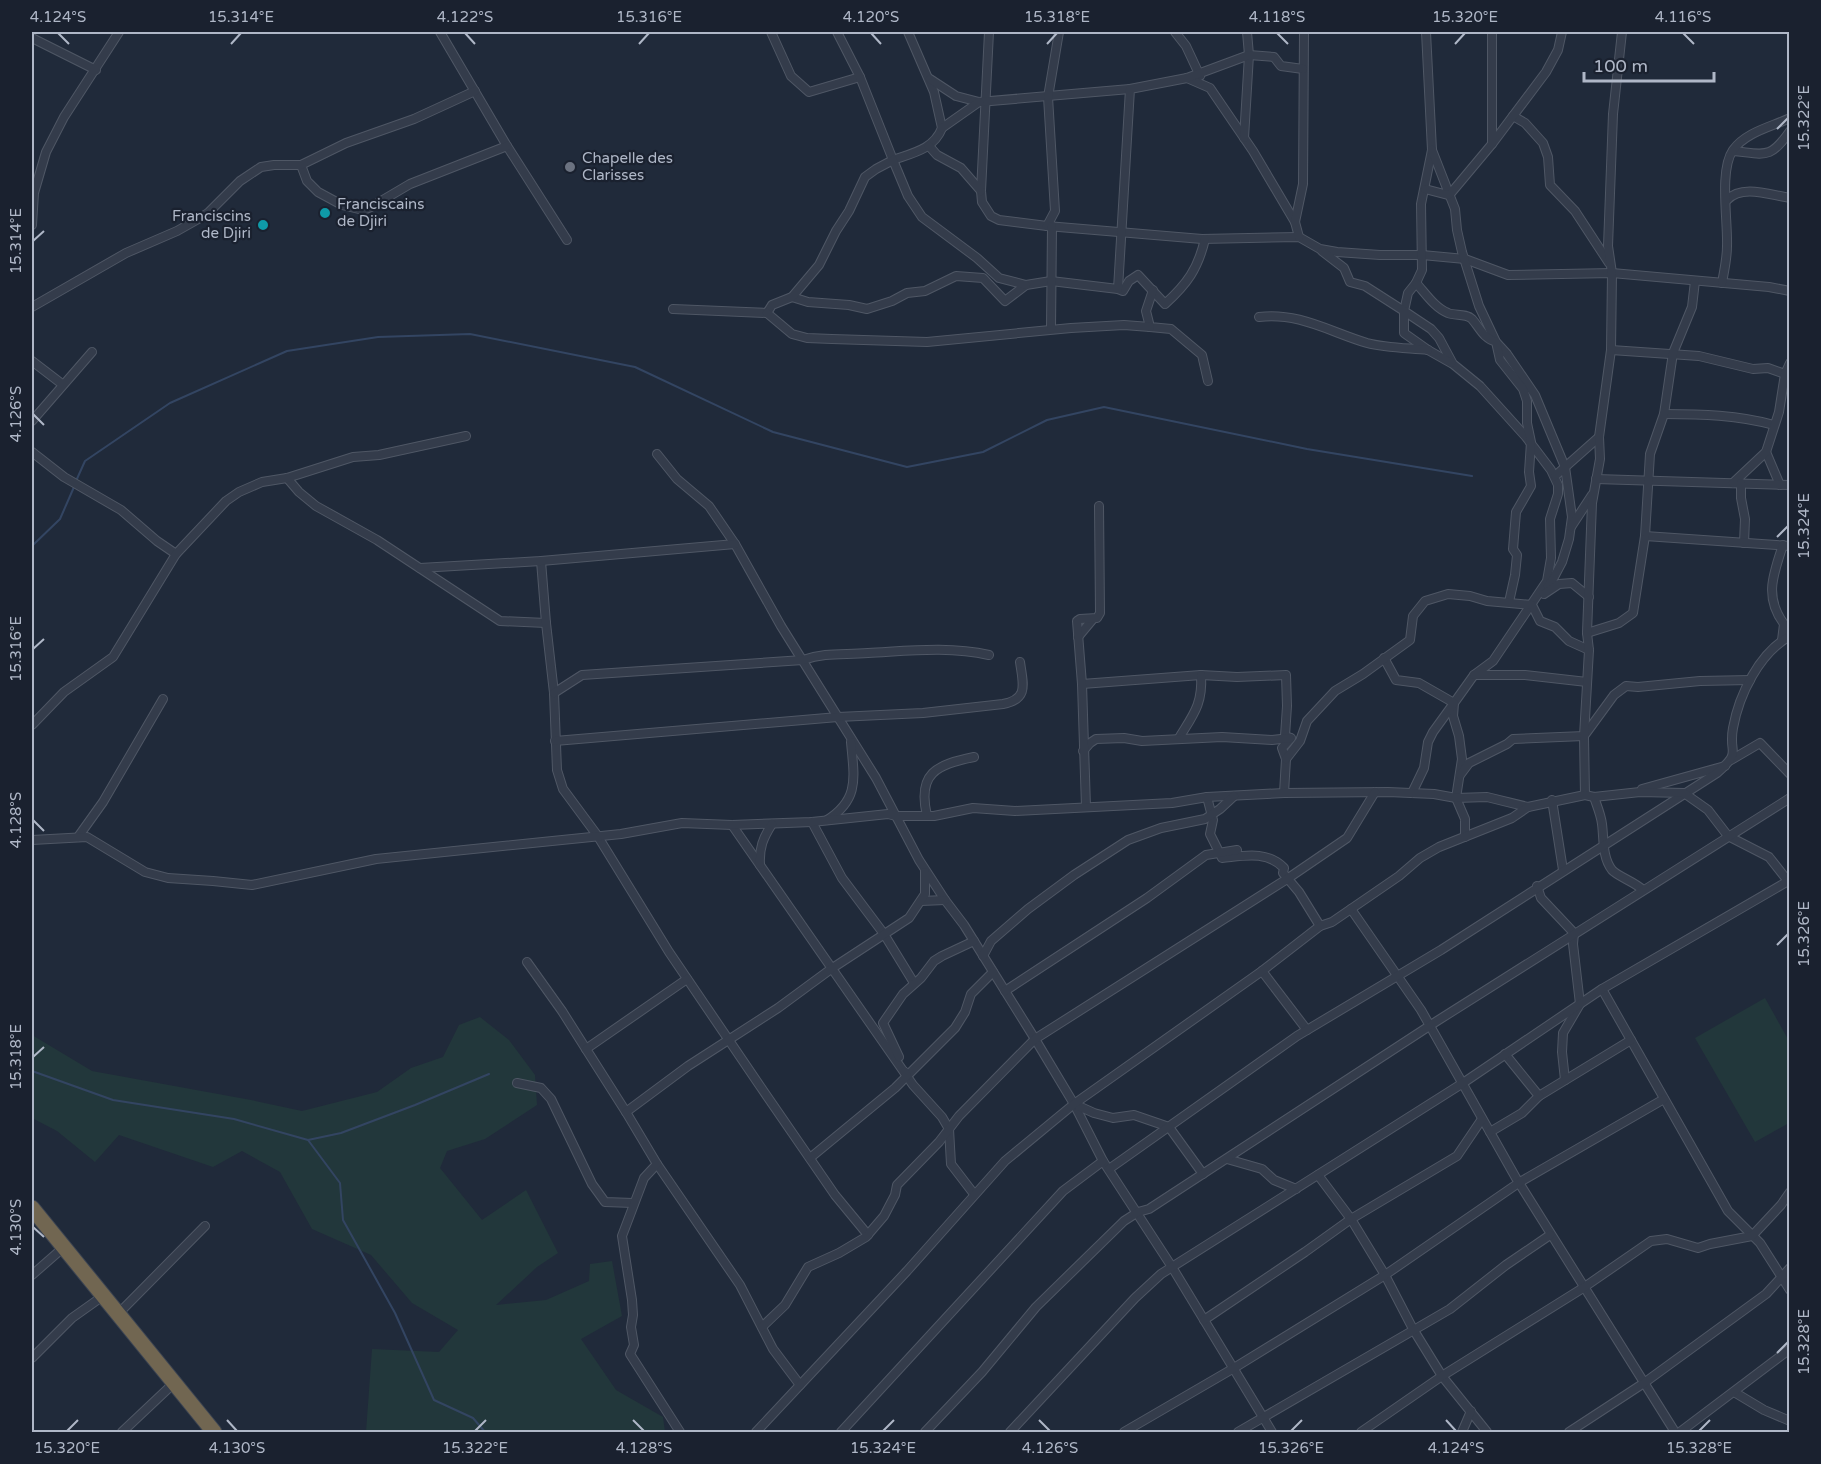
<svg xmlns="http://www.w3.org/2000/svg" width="1821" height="1464" viewBox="0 0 1821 1464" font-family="'Varela Round',sans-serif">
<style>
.green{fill:#22373b}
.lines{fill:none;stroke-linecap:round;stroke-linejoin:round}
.stream{stroke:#334562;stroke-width:2}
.street-casing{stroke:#4f5765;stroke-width:10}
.highway-casing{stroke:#3c4452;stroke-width:17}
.street{stroke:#343c4b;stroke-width:8}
.highway{stroke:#716651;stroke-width:15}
.ticks{fill:none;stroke:#afb7c7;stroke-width:2}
.worship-dot{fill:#6b7280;stroke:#1a212f;stroke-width:2}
.culture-dot{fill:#0f9aa8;stroke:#1a212f;stroke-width:2}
.labels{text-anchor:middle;stroke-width:4.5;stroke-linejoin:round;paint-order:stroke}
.poi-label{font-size:15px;fill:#afb7c7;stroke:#1a212f;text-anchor:start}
.neatline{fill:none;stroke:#afb7c7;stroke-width:2}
.ticks-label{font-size:15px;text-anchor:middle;fill:#afb7c7}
</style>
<rect width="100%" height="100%" fill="#202a3a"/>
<g class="green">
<polygon points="1765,998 1789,1041 1789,1123 1755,1142 1695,1038"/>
<polygon points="480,1017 509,1040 535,1075 537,1105 485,1139 447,1151 440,1168 482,1220 526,1190 558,1253 537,1267 496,1305 546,1300 589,1281 590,1264 612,1261 622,1316 581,1339 616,1390 663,1417 665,1432 366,1432 372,1349 439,1352 458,1330 412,1303 371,1255 312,1229 280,1172 242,1151 213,1167 119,1135 95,1162 57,1131 32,1118 32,1035 92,1071 251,1100 302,1111 377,1092 411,1068 443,1057 459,1025"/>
</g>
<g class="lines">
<g class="stream">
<polyline points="76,481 85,461 170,403 287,351 378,337 470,334 635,367 773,432 907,467 983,452 1047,420 1104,407 1307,449 1472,476"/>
<polyline points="32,546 60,519 74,487"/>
<polyline points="32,1071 113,1100 234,1119 308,1140 341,1133 415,1105 489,1074"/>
<polyline points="308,1140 340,1183 343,1220 395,1313 434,1400 473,1418 485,1432"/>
</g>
<g class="street-casing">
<g id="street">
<polyline points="440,32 507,146 567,240"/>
<polyline points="771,32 791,76 809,92 860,77"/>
<path d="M837,32L860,77L893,160C913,153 934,149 942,128L934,92L908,32"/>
<polyline points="989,32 981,191 982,202 991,216 999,220 1047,226 1202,239 1299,237 1320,249 1337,252 1380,255 1422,255 1465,259 1508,275 1612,273 1769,287 1790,291"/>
<polyline points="1175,32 1186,46 1200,76"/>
<polyline points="1426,32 1432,150 1421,204 1422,270 1416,283 1408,293 1404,311 1431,329 1439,338 1453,364 1480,386 1526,437 1551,470 1558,485 1558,494 1550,519 1551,558 1547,581 1493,661 1474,675 1454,703 1453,716 1459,736 1462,759 1456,798 1465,819 1465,837"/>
<polyline points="32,38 96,70"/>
<polyline points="1187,78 1210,88 1253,151 1295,222"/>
<polyline points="930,79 956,96 979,102 1130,89"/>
<polyline points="1513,116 1525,123 1543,143 1548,157 1550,185 1575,211 1609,263"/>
<polyline points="942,128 979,102"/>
<polyline points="1244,138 1249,55 1247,32"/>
<polyline points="1492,144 1546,72 1558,50 1562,32"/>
<polyline points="929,146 937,155 961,168 981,191"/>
<polyline points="1432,150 1455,209 1457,230 1462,252 1479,306 1496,342 1507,354 1535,395 1565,467 1572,517 1569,539 1562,562 1552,581 1548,586"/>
<path d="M1733,151C1765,154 1770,160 1790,131"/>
<polyline points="301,165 307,181 318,192 342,205 363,210 371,207 410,184 507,146"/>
<polyline points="1425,189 1448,195 1451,193 1492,144 1492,32"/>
<path d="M1727,200C1742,184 1770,195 1790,198"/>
<polyline points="32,225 34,193 46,152 64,117 119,32"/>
<polyline points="1047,226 1055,211 1048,97 1059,32"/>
<polyline points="1299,237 1295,222 1303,184 1304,32"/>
<polyline points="1322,251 1344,268 1350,282 1365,286 1404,311 1404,333 1428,350 1451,363"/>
<path d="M1416,283C1426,294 1435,308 1448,313C1455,316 1466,313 1472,319C1480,328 1483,338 1496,342L1500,360L1523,389L1527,401V423L1531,442L1529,472L1531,486L1516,512L1513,549L1517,555L1515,575L1509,602"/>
<path d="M1722,283C1724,271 1727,259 1727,246C1728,221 1719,170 1733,150C1746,132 1771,127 1790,118"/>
<path d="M1118,289L1123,291L1129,281L1138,275L1165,304C1187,284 1198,269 1205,239"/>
<polyline points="1153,290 1146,311 1150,327 1171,329 1202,355 1208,381"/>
<polyline points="792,297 808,302 849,305 867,309 892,301 907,293 925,291 956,276 983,278 1005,301 1026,285 1051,281 1118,289 1130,89 1187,78 1249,55 1274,57 1281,66 1303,69"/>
<polyline points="32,307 126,253 177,231 200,218 208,213 240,181 261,167 274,165 301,165 346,143 414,119 475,91"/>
<polyline points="673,309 767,313 772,305 792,297 819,265 836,231 849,211 865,177 876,169 893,160 908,196 922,217 977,258 999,278 1026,285"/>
<polyline points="767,313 792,334 807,338 832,339 927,342 1071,328 1124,325 1150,327"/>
<path d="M1259,317C1299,312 1330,332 1367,343C1386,348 1408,348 1428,350"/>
<polyline points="1051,329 1052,226"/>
<polyline points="1611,350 1699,356 1753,369 1768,368 1785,374"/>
<polyline points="32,361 62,384"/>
<path d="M1664,414C1701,414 1738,415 1774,425"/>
<polyline points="32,421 92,352"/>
<polyline points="32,452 64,477 121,510 157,541 176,554"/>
<polyline points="1766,452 1780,485"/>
<polyline points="657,454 677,479 709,506 735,544 781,626 876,778 919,860 945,900 964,925 1035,1039 1074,1104 1103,1161 1172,1267 1272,1432"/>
<polyline points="1555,476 1599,437"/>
<polyline points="287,478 299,492 316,506 377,540 500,621 546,623"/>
<polyline points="1596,479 1790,485"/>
<polyline points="1733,483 1766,452 1779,412 1785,374 1790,363"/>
<polyline points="1741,483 1741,498 1745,519 1744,543"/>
<polyline points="1571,527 1592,495"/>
<polyline points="1645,536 1790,546"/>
<polyline points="541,561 546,623 554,693 557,770 563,789 597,835 669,952 760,1086 835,1195 868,1235"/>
<polyline points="420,568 541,561 735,544"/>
<polyline points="1544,594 1559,584 1572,583 1589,597"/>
<polyline points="1587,633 1619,623 1633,613 1645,536 1650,454 1664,414 1673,353 1692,307 1695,281"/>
<polyline points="1078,637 1093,619"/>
<path d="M1782,640L1784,624C1764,597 1773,575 1783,545"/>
<polyline points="1384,658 1396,680 1419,683 1454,703 1433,732 1428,742 1424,768 1412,793"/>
<polyline points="1474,675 1525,675 1587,682"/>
<polyline points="1082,684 1201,675 1237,677 1286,675 1287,706 1285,736 1291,738 1282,748 1286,759 1284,793"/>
<path d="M554,693L582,675L803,660C826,652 843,655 868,653C908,651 949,646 989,655"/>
<polyline points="32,725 64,692 113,657 176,554 226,501 239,492 262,482 287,478 353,457 379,455 466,436"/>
<path d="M1179,738C1193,715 1203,704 1201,675"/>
<path d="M555,741L838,717L923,713L1003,704C1029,699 1023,684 1020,662"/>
<polyline points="1083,751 1090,743 1096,739 1124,738 1142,741 1222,737 1272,740 1290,738"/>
<polyline points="1286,759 1300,741 1307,721 1335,691 1363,674 1410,640 1413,616 1425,601 1448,594 1470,596 1487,601 1532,605 1540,621 1555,627 1569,641 1589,650"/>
<polyline points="1731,760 1760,743 1790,774"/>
<polyline points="1460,775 1469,763 1507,744 1513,739 1584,736 1614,695 1626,686 1638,687 1700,681 1750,680"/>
<polyline points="1642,789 1725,766"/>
<polyline points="1585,795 1584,736 1589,650 1587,633 1592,503 1600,459 1599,437 1611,350 1612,273 1608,246 1613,114 1622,32"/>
<path d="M1207,797L1213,820L1210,834L1222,858C1243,856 1267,850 1284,868L1283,873L1299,892L1320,926"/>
<path d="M1594,797C1597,806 1601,815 1602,824C1604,839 1602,857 1612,870C1617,876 1635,882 1643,890"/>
<polyline points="1552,800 1563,870"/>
<polyline points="1086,807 1082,684 1077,621 1080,619 1097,618 1100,613 1099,506"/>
<path d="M927,816C917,773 936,765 974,757"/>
<path d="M827,820C860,799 854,777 851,742"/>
<polyline points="812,822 842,878 884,934 914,983"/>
<polyline points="732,825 913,1085 942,1117 949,1129 951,1164 974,1194"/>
<polyline points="78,837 103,802 163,699"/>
<polyline points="32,840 87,837 145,872 168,878 213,881 252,885 376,859 621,834 682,823 732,825 812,822 888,814 896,816 934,816 973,808 1015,811 1172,803 1207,797 1284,793 1388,792 1434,794 1456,798 1487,797 1528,807"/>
<path d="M760,865C759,848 763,838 772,824"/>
<polyline points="1537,886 1541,898 1574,933 1573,944 1580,1004 1563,1033 1562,1052 1565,1080"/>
<polyline points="921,901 945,900"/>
<polyline points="1351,909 1421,1010 1516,1178 1675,1432"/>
<polyline points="983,956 991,941 1028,909 1074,875 1128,840 1161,828 1205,819 1220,809 1234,796"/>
<polyline points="527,962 562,1011 586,1049"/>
<polyline points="1262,971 1307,1030"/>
<polyline points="1602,989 1728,1211 1760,1243 1790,1290"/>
<polyline points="1005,991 1147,898 1206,855 1237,850"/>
<polyline points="899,1057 883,1023 903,994 921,978 934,961 942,956 974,941"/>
<polyline points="907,1076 955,1028 965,1012 971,994 993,972"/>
<polyline points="517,1083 541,1088 551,1099 592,1184 605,1202 633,1203"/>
<polyline points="1539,1096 1631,1040"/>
<polyline points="1074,1104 1094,1113 1113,1118 1134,1115 1169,1127 1203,1174"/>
<polyline points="626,1112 586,1049 687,979"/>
<polyline points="1490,1132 1522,1113 1539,1096 1505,1054"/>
<polyline points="810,1158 895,1088 907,1076 905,1072"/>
<polyline points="1227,1159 1262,1169 1274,1180 1296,1189"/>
<polyline points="657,1164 740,1285 773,1349 800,1385"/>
<path d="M1109,1169L1297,1036L1441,950L1717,773C1743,750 1728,755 1733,728C1739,695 1759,653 1790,636"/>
<polyline points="1318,1175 1351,1219 1385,1275 1413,1329 1442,1376 1487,1432"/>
<polyline points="32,1275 64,1247"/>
<polyline points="118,1314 205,1226"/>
<polyline points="1204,1320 1305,1252 1351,1219 1457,1156 1482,1119"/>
<polyline points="762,1327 785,1305 808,1267 839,1253 866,1237 884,1216 895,1195 897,1185 939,1142 959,1116 1035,1039 1287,879 1347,838 1375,792"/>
<polyline points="32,1358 72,1318 103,1296"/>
<polyline points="1734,1392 1764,1410 1790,1421"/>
<polyline points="122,1432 174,1383"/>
<polyline points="680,1432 630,1354 634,1345 631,1327 633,1315 632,1300 622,1236 644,1178 657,1164 626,1112 688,1066 778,1008 831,969 909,918 925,894 925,872"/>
<polyline points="756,1432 907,1271 1005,1161 1074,1104 1262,971 1320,926 1332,922 1399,876 1420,858 1439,847 1512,818 1528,807 1585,795 1594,797 1640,792 1684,793 1708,810 1728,836 1769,857 1788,881"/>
<polyline points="841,1432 1063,1191 1103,1161"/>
<polyline points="925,1432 982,1372 1036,1307 1124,1221 1138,1212 1149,1209 1437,1021 1790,798"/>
<polyline points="1010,1432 1135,1298 1161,1274 1463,1083 1602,989 1790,880"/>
<polyline points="1124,1432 1234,1368 1385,1275 1520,1182 1664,1099"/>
<polyline points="1238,1432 1450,1309 1506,1265 1550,1235"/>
<polyline points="1361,1432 1442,1376 1583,1288 1651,1241 1667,1239 1698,1248 1710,1244 1752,1236 1781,1205 1790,1192"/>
<polyline points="1462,1432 1471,1411"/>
<polyline points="1569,1432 1644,1383 1766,1294 1790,1268"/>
<polyline points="1680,1432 1790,1349"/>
</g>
</g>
<g class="highway-casing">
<polyline id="highway" points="32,1208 214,1432"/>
</g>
<use href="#street" class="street"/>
<use href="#highway" class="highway"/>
</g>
<path class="ticks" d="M58,33L69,44M465,33L475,44M871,33L881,44M1277,33L1288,44M1683,33L1694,44M231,44L241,33M639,44L649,33M1047,44L1057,33M1455,44L1465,33M1777,129L1788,118M33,241L44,231M33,414L44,425M1777,537L1788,526M33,649L44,639M33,820L44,831M1777,945L1788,934M33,1057L44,1047M33,1227L44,1237M1777,1353L1788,1342M227,1420L237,1431M633,1420L644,1431M1039,1420L1050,1431M1446,1420L1456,1431M67,1431L78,1420M475,1431L486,1420M883,1431L894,1420M1291,1431L1302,1420M1699,1431L1710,1420"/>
<circle class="worship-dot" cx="570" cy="167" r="6"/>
<g class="culture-dot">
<circle cx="325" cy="213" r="6"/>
<circle cx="263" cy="225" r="6"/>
</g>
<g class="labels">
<g class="poi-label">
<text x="582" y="163">Chapelle des<tspan x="582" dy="17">Clarisses</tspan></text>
<text x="337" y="209">Franciscains<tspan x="337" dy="17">de Djiri</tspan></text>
<text x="251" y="221" text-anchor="end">Franciscins<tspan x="251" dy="17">de Djiri</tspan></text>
</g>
</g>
<rect width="1821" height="1464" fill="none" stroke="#1a212f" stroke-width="66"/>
<path d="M1584 72v9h130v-9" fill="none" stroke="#afb7c7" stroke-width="3"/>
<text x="1593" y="72" font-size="18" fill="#afb7c7" stroke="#1a212f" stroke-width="4.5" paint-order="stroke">100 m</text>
<rect x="33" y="33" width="1755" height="1398" class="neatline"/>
<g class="ticks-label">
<text x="58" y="22">4.124°S</text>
<text x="241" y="22">15.314°E</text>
<text x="465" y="22">4.122°S</text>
<text x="649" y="22">15.316°E</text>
<text x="871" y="22">4.120°S</text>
<text x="1057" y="22">15.318°E</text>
<text x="1277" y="22">4.118°S</text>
<text x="1465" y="22">15.320°E</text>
<text x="1683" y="22">4.116°S</text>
<text transform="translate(1804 118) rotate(-90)" y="5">15.322°E</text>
<text transform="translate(16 241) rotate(-90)" y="5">15.314°E</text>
<text transform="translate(16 414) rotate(-90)" y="5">4.126°S</text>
<text transform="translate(1804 526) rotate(-90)" y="5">15.324°E</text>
<text transform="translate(16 649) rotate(-90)" y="5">15.316°E</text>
<text transform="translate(16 820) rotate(-90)" y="5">4.128°S</text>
<text transform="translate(1804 934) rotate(-90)" y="5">15.326°E</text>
<text transform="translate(16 1057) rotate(-90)" y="5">15.318°E</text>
<text transform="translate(16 1227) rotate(-90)" y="5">4.130°S</text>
<text transform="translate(1804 1342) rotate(-90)" y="5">15.328°E</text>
<text x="67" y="1453">15.320°E</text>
<text x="237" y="1453">4.130°S</text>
<text x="475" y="1453">15.322°E</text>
<text x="644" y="1453">4.128°S</text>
<text x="883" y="1453">15.324°E</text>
<text x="1050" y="1453">4.126°S</text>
<text x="1291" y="1453">15.326°E</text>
<text x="1456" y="1453">4.124°S</text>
<text x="1699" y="1453">15.328°E</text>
</g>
</svg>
